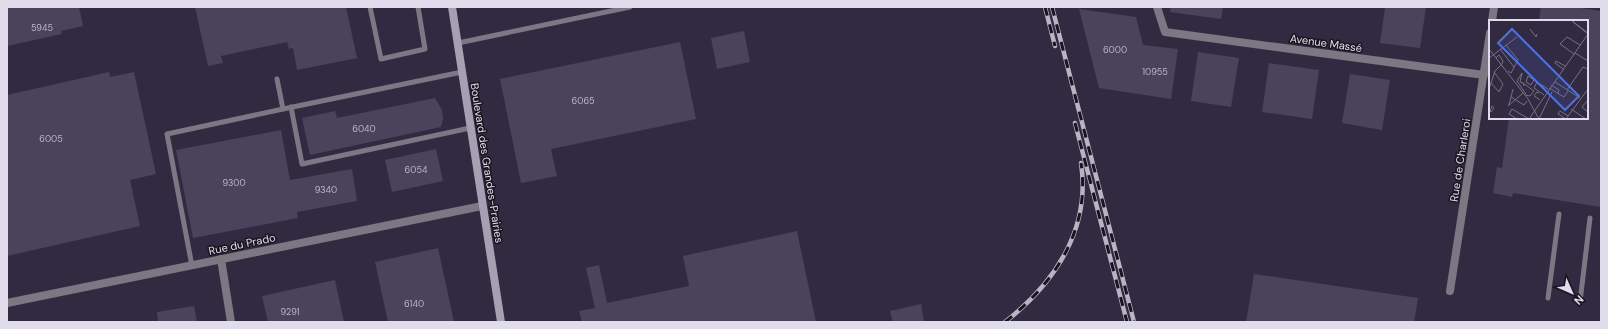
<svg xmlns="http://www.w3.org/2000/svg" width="1608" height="329" viewBox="0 0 1608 329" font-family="'DM Sans',sans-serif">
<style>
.building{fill:#4b435b}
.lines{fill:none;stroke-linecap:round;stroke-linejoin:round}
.lane{stroke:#7b7783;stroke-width:5}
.street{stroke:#7b7783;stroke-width:8}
.secondary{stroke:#a6a0b3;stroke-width:8}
.rail-casing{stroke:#b9b4c5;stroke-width:4.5}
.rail{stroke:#18151f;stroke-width:3;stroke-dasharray:9;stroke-linecap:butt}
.labels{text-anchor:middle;stroke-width:3;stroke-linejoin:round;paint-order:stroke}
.number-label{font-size:9px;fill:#bbb6c7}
.street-label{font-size:11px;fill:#e0dceb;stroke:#18151f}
.inset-road{fill:none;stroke:#787185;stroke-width:1}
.view{fill:#4e72dd;fill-opacity:0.15;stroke:#4e72dd;stroke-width:2}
.inset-edge{fill:none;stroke:#e0dceb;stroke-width:2}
</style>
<rect width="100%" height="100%" fill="#322a41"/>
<g class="building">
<polygon points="7,7 79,7 83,26 61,31 62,34 7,46"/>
<polygon points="195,7 346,7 357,58 297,70 293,48 289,49 287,42 221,56 223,63 208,66"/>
<polygon points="1171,7 1223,7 1221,19 1170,12"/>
<polygon points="1385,7 1426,7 1420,48 1380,43"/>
<polygon points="1541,7 1574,7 1601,11 1601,207 1513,193 1512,197 1493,193 1497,167 1502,168 1509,118 1587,118 1587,21 1539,21"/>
<polygon points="1079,9 1136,17 1143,45 1178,49 1171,99 1099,88"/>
<polygon points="744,31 750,62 717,69 711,38"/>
<polygon points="680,42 696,119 551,149 557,176 521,183 500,79"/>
<polygon points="1198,52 1239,58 1231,107 1191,101"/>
<polygon points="1269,63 1319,70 1312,119 1262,112"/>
<polygon points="109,72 110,77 134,72 156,174 130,180 140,226 7,256 7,95"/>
<polygon points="1350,74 1390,80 1382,130 1342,123"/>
<polygon points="435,98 442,110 443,119 441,127 310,155 302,118 335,111 337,118"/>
<polygon points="281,130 290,180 352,169 357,201 297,212 298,218 193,238 176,150"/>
<polygon points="436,149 443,181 392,192 385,160"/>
<polygon points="797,231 816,322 582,322 579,311 595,308 586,268 599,265 607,303 689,286 683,256"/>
<polygon points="438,248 454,322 388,322 375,262"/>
<polygon points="1254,274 1418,298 1414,322 1246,322"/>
<polygon points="335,280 344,322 268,322 262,296"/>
<polygon points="921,304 924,322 893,322 890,311"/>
<polygon points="194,306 197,322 158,322 157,312"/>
</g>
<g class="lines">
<g class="lane">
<polyline points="370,7 381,59 425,49 418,7"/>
<polyline points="458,43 630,7"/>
<polyline points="277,79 283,109"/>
<polyline points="291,107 302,164 470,128"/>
<polyline points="192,266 167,134 283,109 462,72"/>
<polyline points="1548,298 1559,214"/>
<polyline points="1580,302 1590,218"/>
</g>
<g class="street">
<polyline points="1157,7 1165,32 1484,75"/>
<polyline points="1492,21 1494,7"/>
<polyline points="221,259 231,322"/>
<polyline points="1450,291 1490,33"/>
<polyline points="7,303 482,206"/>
</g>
<polyline class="secondary" points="452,7 501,322"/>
<g class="rail-casing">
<g id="rail">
<polyline points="1045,7 1055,46"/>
<polyline points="1052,7 1134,322"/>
<polyline points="1075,123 1127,322"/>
<path d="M1005,322C1055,283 1091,229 1081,163"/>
</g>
</g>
<use href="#rail" class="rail"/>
</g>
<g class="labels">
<g class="number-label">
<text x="42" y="31">5945</text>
<text x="1115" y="53">6000</text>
<text x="1155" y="75">10955</text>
<text x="583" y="104">6065</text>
<text x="364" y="132">6040</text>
<text x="51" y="142">6005</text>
<text x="416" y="173">6054</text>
<text x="234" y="186">9300</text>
<text x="326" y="193">9340</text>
<text x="414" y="307">6140</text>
<text x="290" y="315">9291</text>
</g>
<g class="street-label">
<text transform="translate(1326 43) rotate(8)" y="4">Avenue Massé</text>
<text transform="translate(1460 160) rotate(-81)" y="4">Rue de Charleroi</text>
<text transform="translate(487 163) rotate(81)" y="4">Boulevard des Grandes-Prairies</text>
<text transform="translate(242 244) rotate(-12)" y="4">Rue du Prado</text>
</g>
</g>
<g transform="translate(1489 20)">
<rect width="99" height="99" fill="#322a41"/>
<path class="inset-road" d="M41,9L47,17L48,14M99,14L83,1L99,13M17,25L29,40L22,53L19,51M0,29L39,79L50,99M11,29L25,47M86,33L99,41M85,34L71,24L78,17L91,25M0,38L28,17M7,38L10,35L14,41L13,44M74,49L66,43L67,41L76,46M45,60L39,56L37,62L42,65L45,60L48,62M66,62L91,78M2,63L10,72L14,64L5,52M34,63L31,62L33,53L28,61L37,74M62,65L70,70L69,73M35,66L34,63L45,71L41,76L36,75M60,68L75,77L79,71M0,69L6,51L13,44M78,70L94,47L99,49M50,73L48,72L45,76L51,80M55,75L45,68L48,62L59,69M22,77L35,85L38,81M99,80L93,87L99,92M20,85L24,69M3,86L5,88L2,92L1,91ZM19,86L34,73M82,89L97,99M28,99L20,94L23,89L40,99M40,99L99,14M50,99L63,72M77,99L99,69M77,99L69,94L71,91L79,96"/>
<path class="view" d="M23,9L90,76L76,90L9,23Z"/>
<rect width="99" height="99" class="inset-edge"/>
</g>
<rect width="1608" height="329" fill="none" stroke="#e0dceb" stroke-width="16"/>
<g transform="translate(1572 293) rotate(135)" stroke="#18151f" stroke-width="3" paint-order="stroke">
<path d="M0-3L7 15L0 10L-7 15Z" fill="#e0dceb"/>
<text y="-6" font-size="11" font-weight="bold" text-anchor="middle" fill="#e0dceb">N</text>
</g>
</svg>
